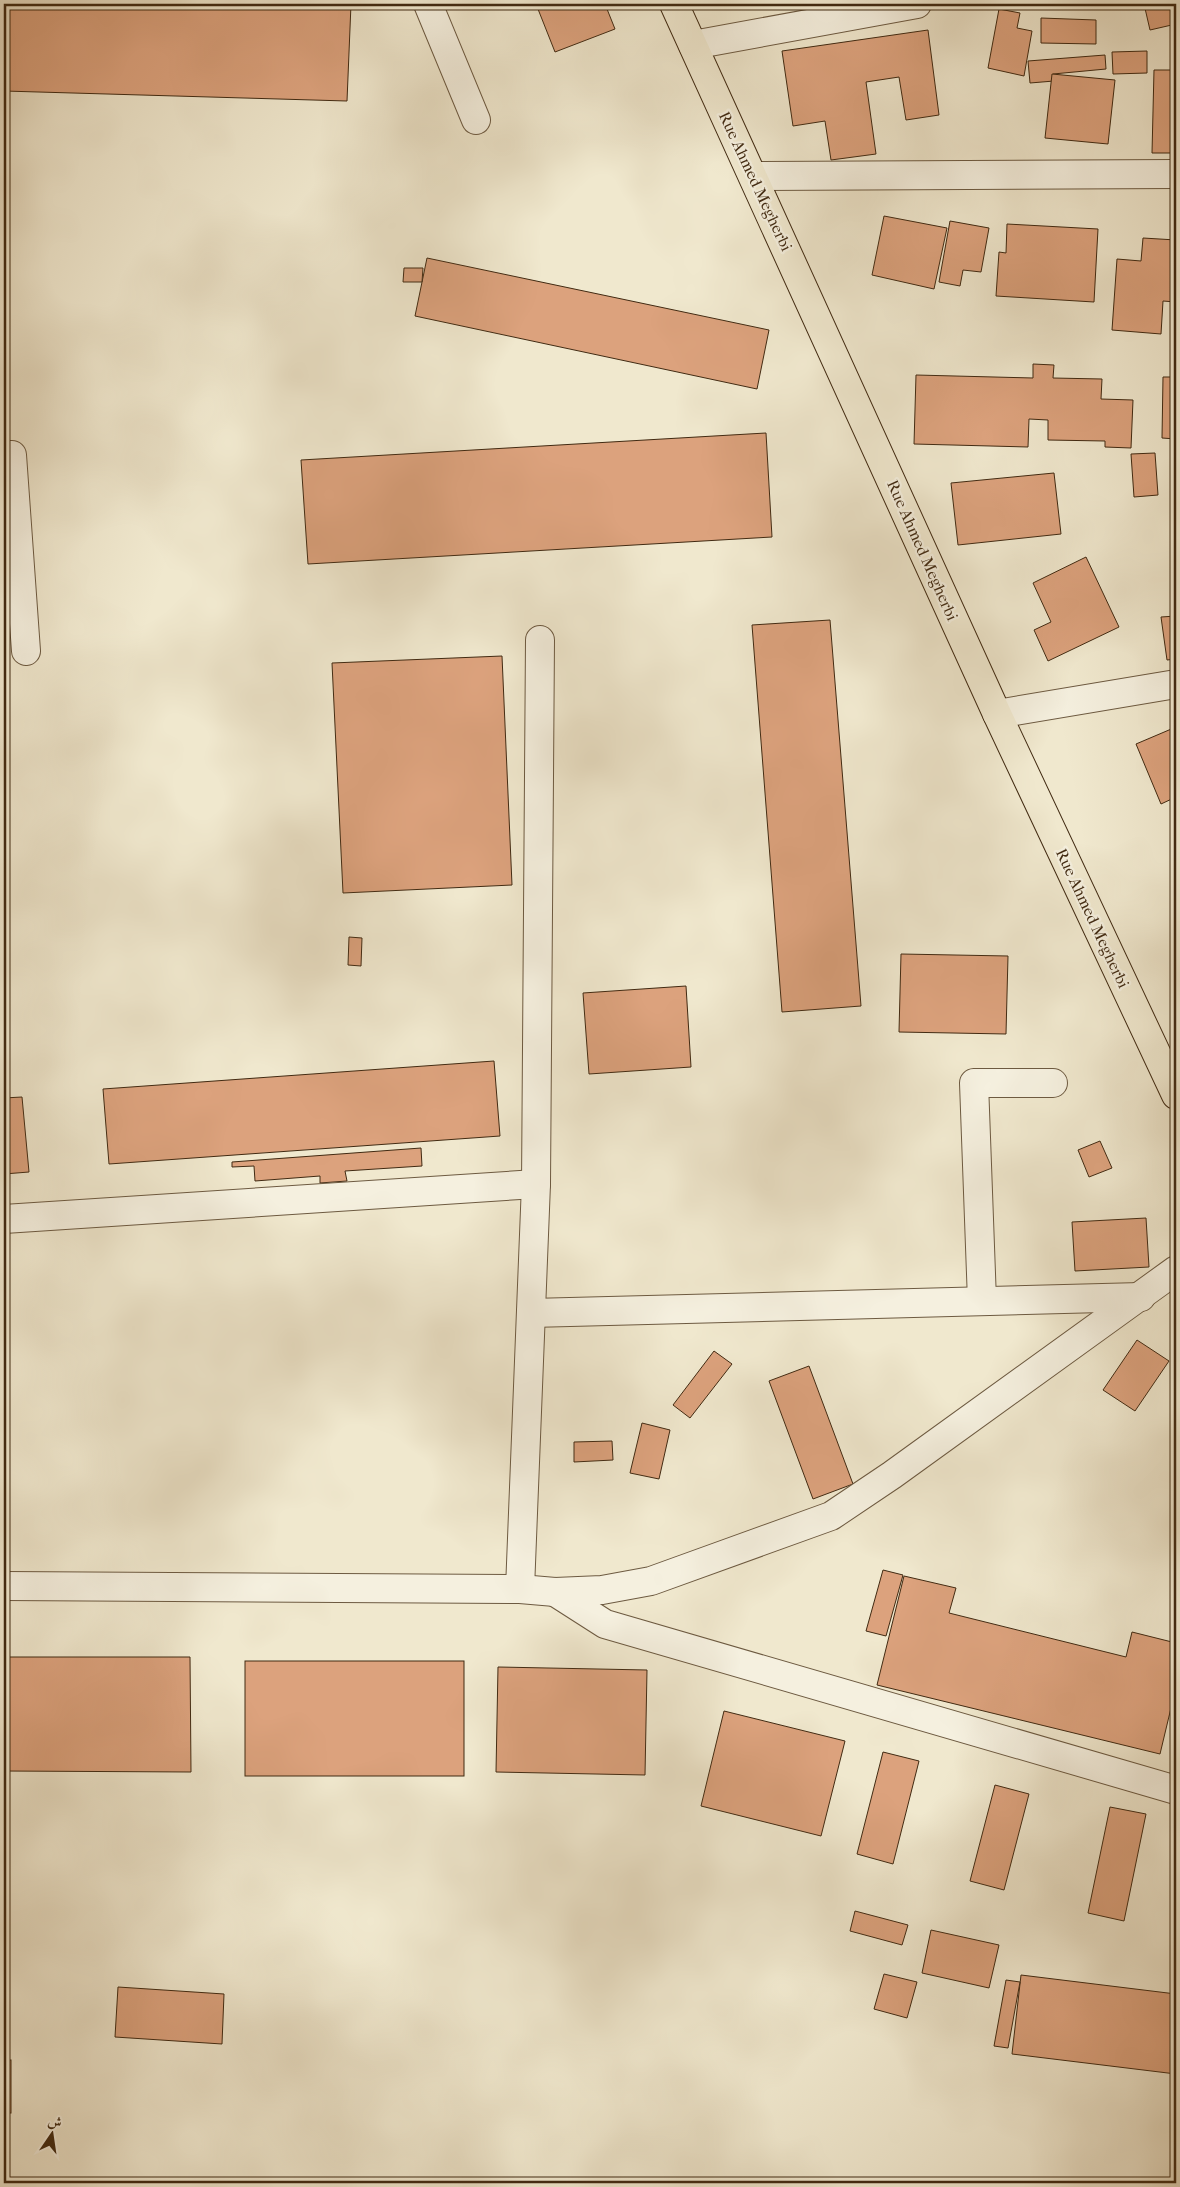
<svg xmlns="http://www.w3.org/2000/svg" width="1180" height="2187" viewBox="0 0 1180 2187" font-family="'IM FELL French Canon',Amiri,serif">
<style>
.building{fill:#dca27d;stroke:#412a12}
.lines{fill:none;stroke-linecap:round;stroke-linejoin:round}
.minor-casing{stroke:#6d5a41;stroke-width:30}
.major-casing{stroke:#412a12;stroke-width:30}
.minor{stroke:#f5f0df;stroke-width:28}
.major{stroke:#f0e8ce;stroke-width:28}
.labels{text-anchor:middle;stroke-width:4.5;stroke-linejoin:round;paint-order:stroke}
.street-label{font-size:16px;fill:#412a12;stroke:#f5f0df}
</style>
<rect width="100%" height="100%" fill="#f0e8ce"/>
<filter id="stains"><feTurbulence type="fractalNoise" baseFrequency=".004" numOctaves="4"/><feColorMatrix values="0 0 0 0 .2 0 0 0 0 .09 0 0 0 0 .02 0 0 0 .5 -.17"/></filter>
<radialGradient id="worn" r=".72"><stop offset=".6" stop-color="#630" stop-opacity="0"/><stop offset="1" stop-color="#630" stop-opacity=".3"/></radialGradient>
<g class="building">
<polygon points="4,4 351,4 347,101 4,91"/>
<polygon points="536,4 605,4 615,29 555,52"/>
<polygon points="1144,4 1176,4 1176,24 1150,30"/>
<polygon points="999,9 1020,13 1017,28 1032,31 1024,76 988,68"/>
<polygon points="1041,18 1096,20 1096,44 1041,43"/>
<polygon points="928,30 939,115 906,120 899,77 866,82 876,154 831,160 825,121 793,126 782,51"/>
<polygon points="1147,51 1147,73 1113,74 1112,52"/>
<polygon points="1105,55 1106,69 1053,74 1054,81 1030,83 1028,61"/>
<polygon points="1154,70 1176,70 1176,153 1152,153"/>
<polygon points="1052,74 1115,80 1108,144 1045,138"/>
<polygon points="884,216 947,228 934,289 872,275"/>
<polygon points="950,221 989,228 981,272 963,270 960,286 939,282"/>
<polygon points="1007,224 1098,229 1094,302 996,296 999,252 1006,253"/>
<polygon points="1143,238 1176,240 1176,302 1163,301 1161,334 1112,330 1117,259 1141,261"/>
<polygon points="427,258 769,330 757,389 415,316"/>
<polygon points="404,268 423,268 422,282 403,282"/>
<polygon points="1033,364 1054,365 1053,378 1102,379 1101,399 1133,400 1131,448 1105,447 1105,441 1048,440 1048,420 1029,419 1028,447 914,444 916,375 1033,378"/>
<polygon points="1163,377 1176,377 1176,439 1162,438"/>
<polygon points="766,433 772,537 308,564 301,460"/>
<polygon points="1155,453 1158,495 1134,497 1131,454"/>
<polygon points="1054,473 1061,534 958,545 951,483"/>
<polygon points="1086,557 1119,627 1048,661 1034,630 1051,622 1033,583"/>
<polygon points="1176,616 1176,659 1167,660 1161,617"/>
<polygon points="830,620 861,1006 782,1012 752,625"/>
<polygon points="502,656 512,885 343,893 332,663"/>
<polygon points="1176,727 1176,797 1161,804 1136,744"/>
<polygon points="349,937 362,938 361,966 348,965"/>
<polygon points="901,954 1008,956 1006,1034 899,1032"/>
<polygon points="686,986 691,1067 589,1074 583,993"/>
<polygon points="494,1061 500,1136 109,1164 103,1089"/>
<polygon points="22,1097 29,1172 4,1174 4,1098"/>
<polygon points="1100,1141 1112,1168 1089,1177 1078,1150"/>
<polygon points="421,1148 422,1166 345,1171 347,1181 320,1183 320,1176 255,1181 254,1166 232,1167 232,1162"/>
<polygon points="1146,1218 1149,1267 1075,1271 1072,1222"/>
<polygon points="1137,1340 1169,1361 1135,1411 1103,1390"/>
<polygon points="714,1351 732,1364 690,1418 673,1405"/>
<polygon points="809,1366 853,1484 813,1499 769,1381"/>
<polygon points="642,1423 670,1430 659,1479 630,1473"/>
<polygon points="612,1441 613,1460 574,1462 574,1442"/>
<polygon points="883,1570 903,1575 886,1636 866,1631"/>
<polygon points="904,1576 956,1588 949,1613 1126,1657 1132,1632 1176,1643 1176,1687 1160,1754 877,1685"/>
<polygon points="4,1657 190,1657 191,1772 4,1771"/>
<rect x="245" y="1661" width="219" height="115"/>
<polygon points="498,1667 647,1670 645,1775 496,1772"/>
<polygon points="724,1711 845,1741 821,1836 701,1806"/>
<polygon points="883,1752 919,1761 893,1864 857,1854"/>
<polygon points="995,1785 1029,1794 1004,1890 970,1881"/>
<polygon points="1110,1807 1146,1814 1124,1921 1088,1913"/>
<polygon points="855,1911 908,1925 902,1945 850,1931"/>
<polygon points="931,1930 999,1945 989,1988 922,1973"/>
<polygon points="884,1974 917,1982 907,2018 874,2009"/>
<polygon points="1021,1975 1176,1994 1176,2074 1012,2054"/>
<polygon points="1006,1980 1020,1982 1008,2048 994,2046"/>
<polygon points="118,1987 224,1994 222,2044 115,2037"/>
<rect x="4" y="2060" width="7" height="53"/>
</g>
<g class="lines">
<g class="minor-casing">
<g id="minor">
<polyline points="428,4 476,120"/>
<polyline points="693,45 917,4"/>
<polyline points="753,176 1176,174"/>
<polyline points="4,455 12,455 26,651"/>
<polyline points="997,714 1176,684"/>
<polyline points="4,1219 536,1184"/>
<polyline points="982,1301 974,1083 1053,1083"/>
<polyline points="531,1313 1141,1297"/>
<polyline points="4,1586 520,1589 555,1592 602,1590 651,1581 831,1516 892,1475 1176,1270"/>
<polyline points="520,1589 536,1184 540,640"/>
<polyline points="555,1592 605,1624 1176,1790"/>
</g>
</g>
<g class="major-casing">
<polyline id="major" points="674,4 997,714 1176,1095"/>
</g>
<use href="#minor" class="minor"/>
<use href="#major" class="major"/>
</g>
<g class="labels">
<g class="street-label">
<text transform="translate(756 181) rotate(65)" y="6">Rue Ahmed Megherbi</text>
<text transform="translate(923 550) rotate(66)" y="6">Rue Ahmed Megherbi</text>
<text transform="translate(1093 918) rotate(65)" y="6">Rue Ahmed Megherbi</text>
</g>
</g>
<rect width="1180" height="2187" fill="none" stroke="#f0e8ce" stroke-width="20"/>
<rect x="5" y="5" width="1170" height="2177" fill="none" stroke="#412a12" stroke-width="2.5"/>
<rect x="10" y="10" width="1160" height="2167" fill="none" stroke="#412a12"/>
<g transform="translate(52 2134) rotate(13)" stroke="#f5f0df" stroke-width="4" paint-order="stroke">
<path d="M0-4L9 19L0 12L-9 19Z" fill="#412a12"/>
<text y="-8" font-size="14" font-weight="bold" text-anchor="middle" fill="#412a12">ش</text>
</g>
<rect width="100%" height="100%" filter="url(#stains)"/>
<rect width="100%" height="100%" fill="url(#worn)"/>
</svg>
